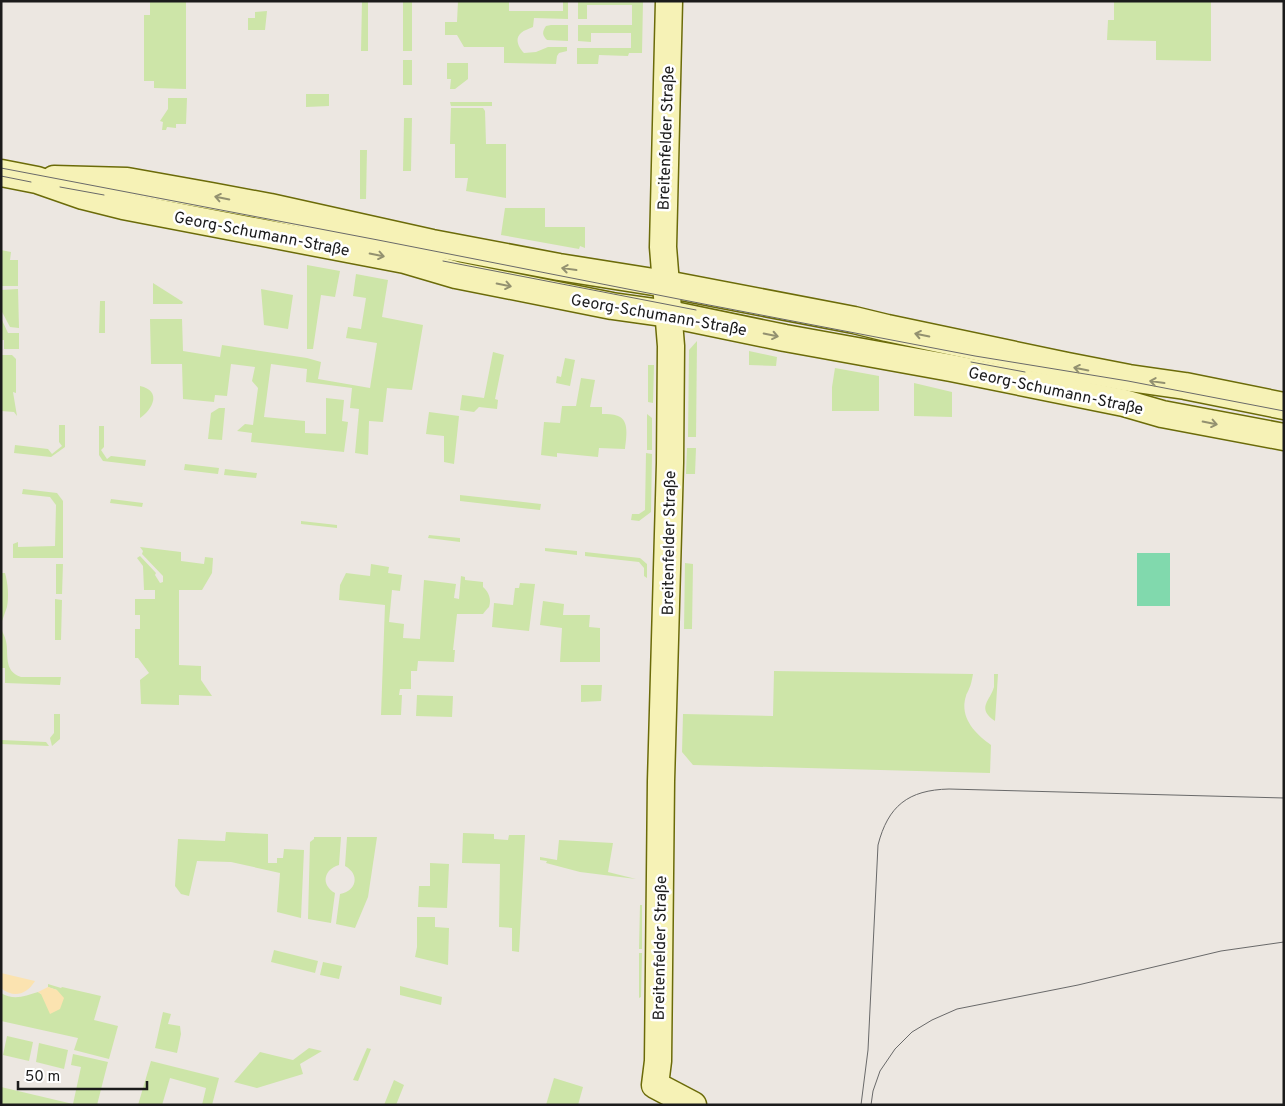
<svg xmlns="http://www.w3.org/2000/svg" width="1285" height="1106" viewBox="0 0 1285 1106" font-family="Overpass,sans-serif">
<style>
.grass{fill:#cde5a8}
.sand{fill:#fbe3b0}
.pitch{fill:#81d9ad}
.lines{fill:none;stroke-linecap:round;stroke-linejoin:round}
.secondary-casing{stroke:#6b6b09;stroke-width:29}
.secondary{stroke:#f6f2b6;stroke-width:26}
.tram{stroke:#696969;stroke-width:1}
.oneway{stroke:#939170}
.labels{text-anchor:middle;stroke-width:5;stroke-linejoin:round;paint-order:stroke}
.street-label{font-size:16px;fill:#1b1b1b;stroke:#fff}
</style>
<rect width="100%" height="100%" fill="#ece7e1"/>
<g class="grass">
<polygon points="150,1 186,1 186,89 154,88 154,81 144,81 144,15 150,15"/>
<polygon points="362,1 368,1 368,51 361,51"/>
<rect x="403" y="1" width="9" height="50"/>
<path d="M458,1H509V11H563V1H568V19L534,18L533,27C529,29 524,30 521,33C514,39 519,48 524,53L536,52L548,47H567V51L559,53L557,56L556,64L504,63V47H464L457,35H445V22H457Z"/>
<polygon points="578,1 643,1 642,53 629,53 628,56 599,55 598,64 577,64 577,48 631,48 631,33 591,33 591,42 578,41 578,25 632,25 632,5 587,5 587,19 578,19"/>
<polygon points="1114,1 1211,1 1211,61 1156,60 1156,41 1107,40 1108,20 1114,20"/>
<polygon points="267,11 265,30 248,30 248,18 255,18 255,12"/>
<path d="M551,25H568V41L547,40C542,35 542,32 546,26Z"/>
<rect x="403" y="60" width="9" height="25"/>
<polygon points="447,63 468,63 468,79 455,89 450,89 451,79 447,79"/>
<polygon points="306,94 329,94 329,106 306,107"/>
<polygon points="168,98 187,98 186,124 176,124 176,128 167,127 166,130 162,130 163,122 160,121 168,109"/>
<polygon points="450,102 492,102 492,106 451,106"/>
<polygon points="451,108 483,108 485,111 486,144 506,144 506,198 466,191 468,178 455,178 455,144 450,144"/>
<polygon points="404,118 412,118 411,171 403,171"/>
<polygon points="360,150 367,150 366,199 360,199"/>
<polygon points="505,208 545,208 545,227 585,227 585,248 580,246 579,249 501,235"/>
<polygon points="1,250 11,252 10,260 18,260 18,286 1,286"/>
<polygon points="307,265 340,271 335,297 321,295 313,349 307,349"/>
<polygon points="356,274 388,280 382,317 423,325 412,390 387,388 383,422 369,421 368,455 355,453 359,409 350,408 352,388 306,382 307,369 271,364 264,417 305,421 305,433 326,434 326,398 344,400 342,421 348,422 344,452 251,442 252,433 237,431 245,424 253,425 258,388 252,381 255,367 231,364 227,396 215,395 214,402 183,399 182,364 151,364 150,319 182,319 183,351 220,357 222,345 307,358 321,362 318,379 370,388 377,343 346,338 348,327 361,329 366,298 353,296"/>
<polygon points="153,283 183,302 182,304 153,304"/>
<polygon points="18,289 19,328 10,327 1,310 1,290"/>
<polygon points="261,289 293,295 288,329 264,325"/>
<polygon points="100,301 105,301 105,333 99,333"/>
<polygon points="1,318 8,333 19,333 19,349 4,349 4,340 1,340"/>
<polygon points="697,341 696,437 688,437 689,350"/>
<polygon points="749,351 777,357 776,366 749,365"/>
<polygon points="493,352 504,355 495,399 498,400 497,409 479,407 474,412 460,410 462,395 484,398"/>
<polygon points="1,355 12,355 16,359 16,393 13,392 17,416 14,412 1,411"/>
<polygon points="565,358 575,360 570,386 556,383 557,376 561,377"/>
<polygon points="648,365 654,365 653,403 648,402"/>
<polygon points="835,368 879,376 879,411 832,411 832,387"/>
<path d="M581,378L595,380L590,407H602V414C607,414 613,414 618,416C630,420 626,439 625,449L599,448L598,457L557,453V457L541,455L544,422L560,423L562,406H576Z"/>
<polygon points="914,383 952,392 952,417 914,416"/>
<path d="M140,386C162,391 153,409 140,418Z"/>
<polygon points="219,408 225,408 222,440 208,439 211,413"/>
<polygon points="429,412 459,416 454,464 444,462 444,436 426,434"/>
<polygon points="647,414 652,418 652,450 647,450"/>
<polygon points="59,425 65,425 65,447 51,457 14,453 15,445 48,449 52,454 62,446 59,442"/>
<polygon points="99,426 104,426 104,447 101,450 107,459 111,456 146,460 145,466 103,461 99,455"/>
<polygon points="687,448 696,448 695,474 686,474"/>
<polygon points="646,453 652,454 651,512 639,521 631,520 632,514 639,514 645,510"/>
<polygon points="185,464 219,468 218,474 184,470"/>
<polygon points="225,469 257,473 256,478 224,475"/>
<polygon points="23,489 57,493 63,501 63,558 13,558 13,544 18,542 18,547 55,546 56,505 50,497 22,494"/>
<polygon points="460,495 541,504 540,510 460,501"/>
<polygon points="111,499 143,503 142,507 110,503"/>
<polygon points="301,521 337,525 337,528 301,524"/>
<polygon points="429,535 460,538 460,542 428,538"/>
<polygon points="140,547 181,552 181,561 204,564 205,557 213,558 212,573 202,590 179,590 179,665 201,666 201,680 212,696 179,695 179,705 141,704 140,680 149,673 138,658 135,658 135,629 140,629 140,615 135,615 135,599 155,599 155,590 144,590 143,566 137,558 140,556 156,573 155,575 160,583 163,582 163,576 142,554 143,551"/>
<polygon points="545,548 577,551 577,555 545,551"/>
<polygon points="585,552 640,558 647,564 647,578 644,576 644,568 639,562 585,556"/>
<polygon points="685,563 693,564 692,629 684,629"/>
<polygon points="56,564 63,564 62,594 56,594"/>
<path d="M371,564L389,567L388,573L402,575L400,591L392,590L389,622L404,624L403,638L420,639L424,580L456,584L454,598L459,599L461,576L465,577V580L483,582V587C488,591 492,599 489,607C487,609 485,611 483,614H457L453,650H455L454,662L418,661L417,671H411V689H400L399,695H402L401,715H381L385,605L339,600L340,585L346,573L370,576Z"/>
<path d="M1,573H5C8,583 9,597 7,607C5,613 3,618 1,624Z"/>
<polygon points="520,583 535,584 529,631 492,627 494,603 513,605 515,588 519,588"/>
<polygon points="55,599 62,600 61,640 55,640"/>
<polygon points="543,601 564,604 563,615 590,615 589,627 600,628 600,662 560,662 562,628 540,625"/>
<path d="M1,629C3,633 5,637 6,641C9,654 3,671 21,677H61L60,685L5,683V668H1Z"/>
<path d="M774,671L973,674C972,679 971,685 969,689C968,692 966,694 966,696C959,717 975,734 991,745L990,773L693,765L682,752L683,714L773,716Z"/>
<path d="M994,674H998L995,721C976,708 990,701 994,687C994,683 994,678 994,674Z"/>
<polygon points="581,685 602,685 601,701 581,702"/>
<polygon points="417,695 453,696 452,717 416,716"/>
<polygon points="54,714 60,714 60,739 52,746 50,738 54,733"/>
<polygon points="1,740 46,742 49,746 1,744"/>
<polygon points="226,832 268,834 268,863 277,863 277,858 283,858 284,849 304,850 301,918 277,912 280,873 231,862 197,861 189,896 181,894 175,886 178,839 225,841"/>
<polygon points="463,833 494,834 494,839 508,840 509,835 525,835 519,952 512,951 512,928 499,927 500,864 462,863"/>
<path d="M314,837H341L339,865C323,870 321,885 335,893L331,923L308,919L310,842L314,839Z"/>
<path d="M347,837H377L368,897L355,928L336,924L340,894C357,891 360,874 345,866Z"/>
<polygon points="559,840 613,843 608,872 636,879 580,872 546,863 547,861 540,860 540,857 557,860"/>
<polygon points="430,863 449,864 447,908 418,907 419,886 430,886"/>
<polygon points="640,905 642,905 642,949 639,949"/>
<polygon points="417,917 435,917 435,927 449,928 448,965 415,957 417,947"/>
<polygon points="274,950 318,961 315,973 271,962"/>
<polygon points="639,953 642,953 641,997 639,998"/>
<polygon points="323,962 342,966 339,979 320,975"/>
<path d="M48,984L61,988L62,987L101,996L94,1020L118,1026L109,1059L74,1050L78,1038L1,1021V993C14,1001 25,996 38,992L41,994L57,990L48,987Z"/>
<polygon points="400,986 442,997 441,1005 400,995"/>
<polygon points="163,1012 171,1014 168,1024 180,1026 181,1034 177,1053 155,1048"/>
<polygon points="7,1036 33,1042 29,1061 3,1055"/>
<polygon points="39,1043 68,1050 64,1069 36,1062"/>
<polygon points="309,1048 322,1051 300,1064 303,1074 257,1088 234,1082 260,1052 293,1060"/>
<polygon points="367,1048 371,1049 358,1081 353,1080"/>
<polygon points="73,1054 108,1062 97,1105 1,1105 1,1087 73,1104 81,1067 71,1065"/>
<polygon points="151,1061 219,1078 212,1105 202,1105 206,1088 170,1078 162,1105 138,1105"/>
<polygon points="554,1078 583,1087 578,1105 546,1105"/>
<polygon points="394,1080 404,1085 396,1105 384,1105"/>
</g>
<g class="sand">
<path d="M1,973L35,981C27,994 14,999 1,988Z"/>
<polygon points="48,987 57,990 64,998 60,1009 50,1014 41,994 38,992"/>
</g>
<rect class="pitch" x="1137" y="553" width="33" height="53"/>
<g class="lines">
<g class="secondary-casing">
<g id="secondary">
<polyline points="669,1 663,247 671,346 670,463 661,781 658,1061 655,1085 693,1105"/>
<polyline points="1,173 37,180 83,196 123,206 405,260 456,275 612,306 669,314 785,338 951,368 1124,403 1162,414 1284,437"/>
<polyline points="54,179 127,181 211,196 270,207 432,243 559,267 666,284 854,320 887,328 1067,366 1129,378 1185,386 1284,406"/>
</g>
</g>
<use href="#secondary" class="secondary"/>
<g class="tram">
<polyline points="1,168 378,240 709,305 975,356 1128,381 1284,411"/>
<polyline points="1,176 31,182"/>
<polyline points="60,187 104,195"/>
<polyline points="443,261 696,310"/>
<polyline points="971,362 1025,372"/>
<path d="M861,1105L868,1050L878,845C888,806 908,790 949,789L1284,798"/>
<polyline points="871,1105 873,1091 880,1071 895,1049 912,1032 932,1020 957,1009 1078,985 1221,951 1284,942"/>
</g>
</g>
<defs><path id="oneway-shaft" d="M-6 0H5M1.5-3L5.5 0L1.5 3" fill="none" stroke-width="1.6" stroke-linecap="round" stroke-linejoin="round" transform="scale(1.25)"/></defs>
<g class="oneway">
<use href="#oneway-shaft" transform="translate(222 198) rotate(-169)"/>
<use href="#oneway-shaft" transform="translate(377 255) rotate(11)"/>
<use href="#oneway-shaft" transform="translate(569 269) rotate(-172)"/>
<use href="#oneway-shaft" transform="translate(504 285) rotate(11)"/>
<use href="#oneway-shaft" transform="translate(771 335) rotate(12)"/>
<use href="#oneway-shaft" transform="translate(922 335) rotate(-168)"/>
<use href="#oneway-shaft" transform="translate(1081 369) rotate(-169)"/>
<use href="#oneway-shaft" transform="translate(1157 382) rotate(-172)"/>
<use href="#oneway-shaft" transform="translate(1210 423) rotate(11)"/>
</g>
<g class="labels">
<g class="street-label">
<text transform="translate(665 138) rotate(-88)" y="6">Breitenfelder Straße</text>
<text transform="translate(262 233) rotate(11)" y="6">Georg-Schumann-Straße</text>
<text transform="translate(659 314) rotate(10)" y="6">Georg-Schumann-Straße</text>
<text transform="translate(1056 390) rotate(12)" y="6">Georg-Schumann-Straße</text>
<text transform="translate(668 543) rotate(-89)" y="6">Breitenfelder Straße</text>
<text transform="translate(659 948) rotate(-89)" y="6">Breitenfelder Straße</text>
</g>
</g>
<rect width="1285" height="1106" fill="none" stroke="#1b1b1b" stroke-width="5"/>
<path d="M18 1081v8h129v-8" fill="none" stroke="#1b1b1b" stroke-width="2.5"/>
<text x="25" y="1081" font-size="15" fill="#1b1b1b" stroke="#ffffff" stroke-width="4" paint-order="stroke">50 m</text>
</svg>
